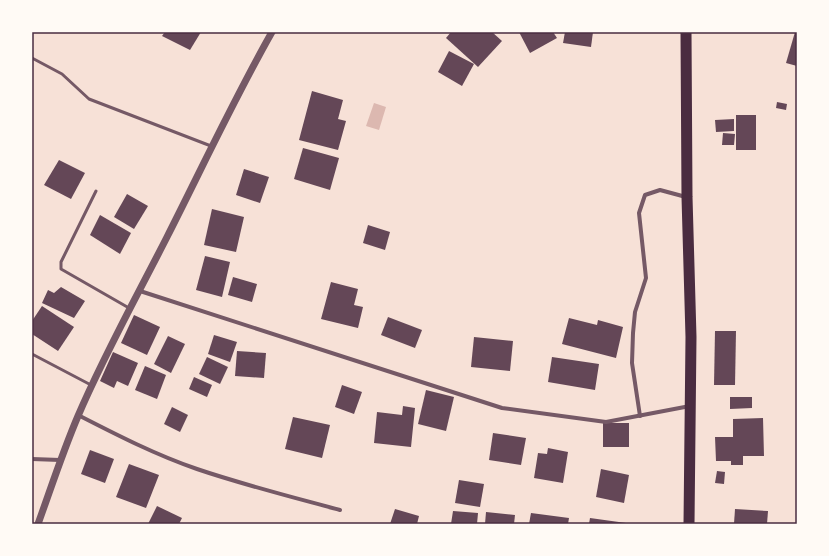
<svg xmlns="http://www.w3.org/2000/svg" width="829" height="556" viewBox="0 0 829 556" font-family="'PT Sans Narrow',sans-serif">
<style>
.water{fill:#dcb8b0}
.building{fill:#644757}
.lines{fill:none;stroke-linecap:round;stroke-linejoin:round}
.service{stroke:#755966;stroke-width:3}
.minor{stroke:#755966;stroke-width:4}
.tertiary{stroke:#755966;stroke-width:7}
.trunk{stroke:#4a2c40;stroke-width:11}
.neatline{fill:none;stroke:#4a2c40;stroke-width:1.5}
</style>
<rect width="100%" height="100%" fill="#f7e1d7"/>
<polygon class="water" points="374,103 386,107 379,130 366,126"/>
<g class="building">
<polygon points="165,32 201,32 190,50 162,36"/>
<polygon points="451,32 492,32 502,41 478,67 446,38"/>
<polygon points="519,32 553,32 557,38 530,53"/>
<polygon points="565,32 593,32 591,47 563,43"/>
<polygon points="795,32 797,32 797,66 786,63"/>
<polygon points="449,51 474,64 462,86 438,72"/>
<polygon points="312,91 343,100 338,119 346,121 338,150 299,140"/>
<polygon points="777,102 787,104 786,110 776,108"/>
<rect x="736" y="115" width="20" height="35"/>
<polygon points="734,119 734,131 716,132 715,120"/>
<polygon points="723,133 735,134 734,145 722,145"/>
<polygon points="303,148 339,158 330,190 294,179"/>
<polygon points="59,160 85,173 71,199 44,185"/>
<polygon points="244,169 269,177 260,203 236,195"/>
<polygon points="127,194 148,206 134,229 114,217"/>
<polygon points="212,209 244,217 236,252 204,245"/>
<polygon points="100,215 131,233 120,254 90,235"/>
<polygon points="368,225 390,232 385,250 363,243"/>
<polygon points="205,256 230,262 222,297 196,290"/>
<polygon points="233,277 257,284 252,302 228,295"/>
<polygon points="331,282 358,289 354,305 363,307 358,328 321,319"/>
<polygon points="61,287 85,301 74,318 42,303 48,290 54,293"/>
<polygon points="42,306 74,327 58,351 32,334 32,321"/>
<polygon points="134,315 160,327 147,355 121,343"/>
<polygon points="388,317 422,330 415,348 381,335"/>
<polygon points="569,318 597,325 598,320 623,327 616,358 562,344"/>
<polygon points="715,331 736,331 735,385 714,385"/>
<polygon points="214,335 237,342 230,362 208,354"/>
<polygon points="168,336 185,344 171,373 154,364"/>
<polygon points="474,337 513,341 510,371 471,367"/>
<polygon points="237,351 266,353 264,378 235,376"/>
<polygon points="113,352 138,363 128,386 117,381 114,388 100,381"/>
<polygon points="207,357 228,367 220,384 199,374"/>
<polygon points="552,357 599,364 595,390 548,382"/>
<polygon points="145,366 166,375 157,399 135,390"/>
<polygon points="194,377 212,385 207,397 189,389"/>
<polygon points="342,385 362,392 354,414 335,407"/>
<polygon points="426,390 454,397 446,431 418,424"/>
<polygon points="730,397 752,397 752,408 730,409"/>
<polygon points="403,406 415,408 411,447 374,443 377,412 402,415"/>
<polygon points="172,407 188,415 180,432 164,424"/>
<polygon points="293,417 330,425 322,458 285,449"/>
<polygon points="763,418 764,456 743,456 743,465 731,465 731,461 716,461 715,437 733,437 733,419"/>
<rect x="603" y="423" width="26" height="24"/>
<polygon points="493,433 526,438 521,465 489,460"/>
<polygon points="548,448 568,452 563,483 534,478 538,453 547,454"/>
<polygon points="90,450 114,459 105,483 81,474"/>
<polygon points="129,464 159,475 146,508 116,497"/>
<polygon points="601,469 629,475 624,503 596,497"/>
<polygon points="717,471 725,472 724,484 715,483"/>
<polygon points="459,480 484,484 480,507 455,503"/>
<polygon points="157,506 182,518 179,524 148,524"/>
<polygon points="395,509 419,516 417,524 390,524"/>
<polygon points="735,509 768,511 767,524 734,524"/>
<polygon points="453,511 478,513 477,524 451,524"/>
<polygon points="486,512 515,515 514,524 485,524"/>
<polygon points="531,513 569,518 568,524 529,524"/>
<polygon points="590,518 626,523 626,524 589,524"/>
</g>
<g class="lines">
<g class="service">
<polyline points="32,58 62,74 89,99 211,146"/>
<polyline points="96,191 61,262 61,269 129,308"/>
<polyline points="32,354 91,385"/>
</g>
<g class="minor">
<polyline points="140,291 502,408 606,422 690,406"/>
<path d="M78,415C117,435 156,455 197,469C244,485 292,497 340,510"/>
<polyline points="640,416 632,363 633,333 635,312 646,278 639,213 645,195 660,190 686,197"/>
<polyline points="32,459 60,460"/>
</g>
<path class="tertiary" d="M38,524C51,488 63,451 78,416C104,355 137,296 167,237C202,168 234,99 272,32"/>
<polyline class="trunk" points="686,32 687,197 691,337 689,524"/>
</g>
<rect width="829" height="556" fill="none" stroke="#fffaf5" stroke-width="66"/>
<rect x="33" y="33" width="763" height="490" class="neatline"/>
</svg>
